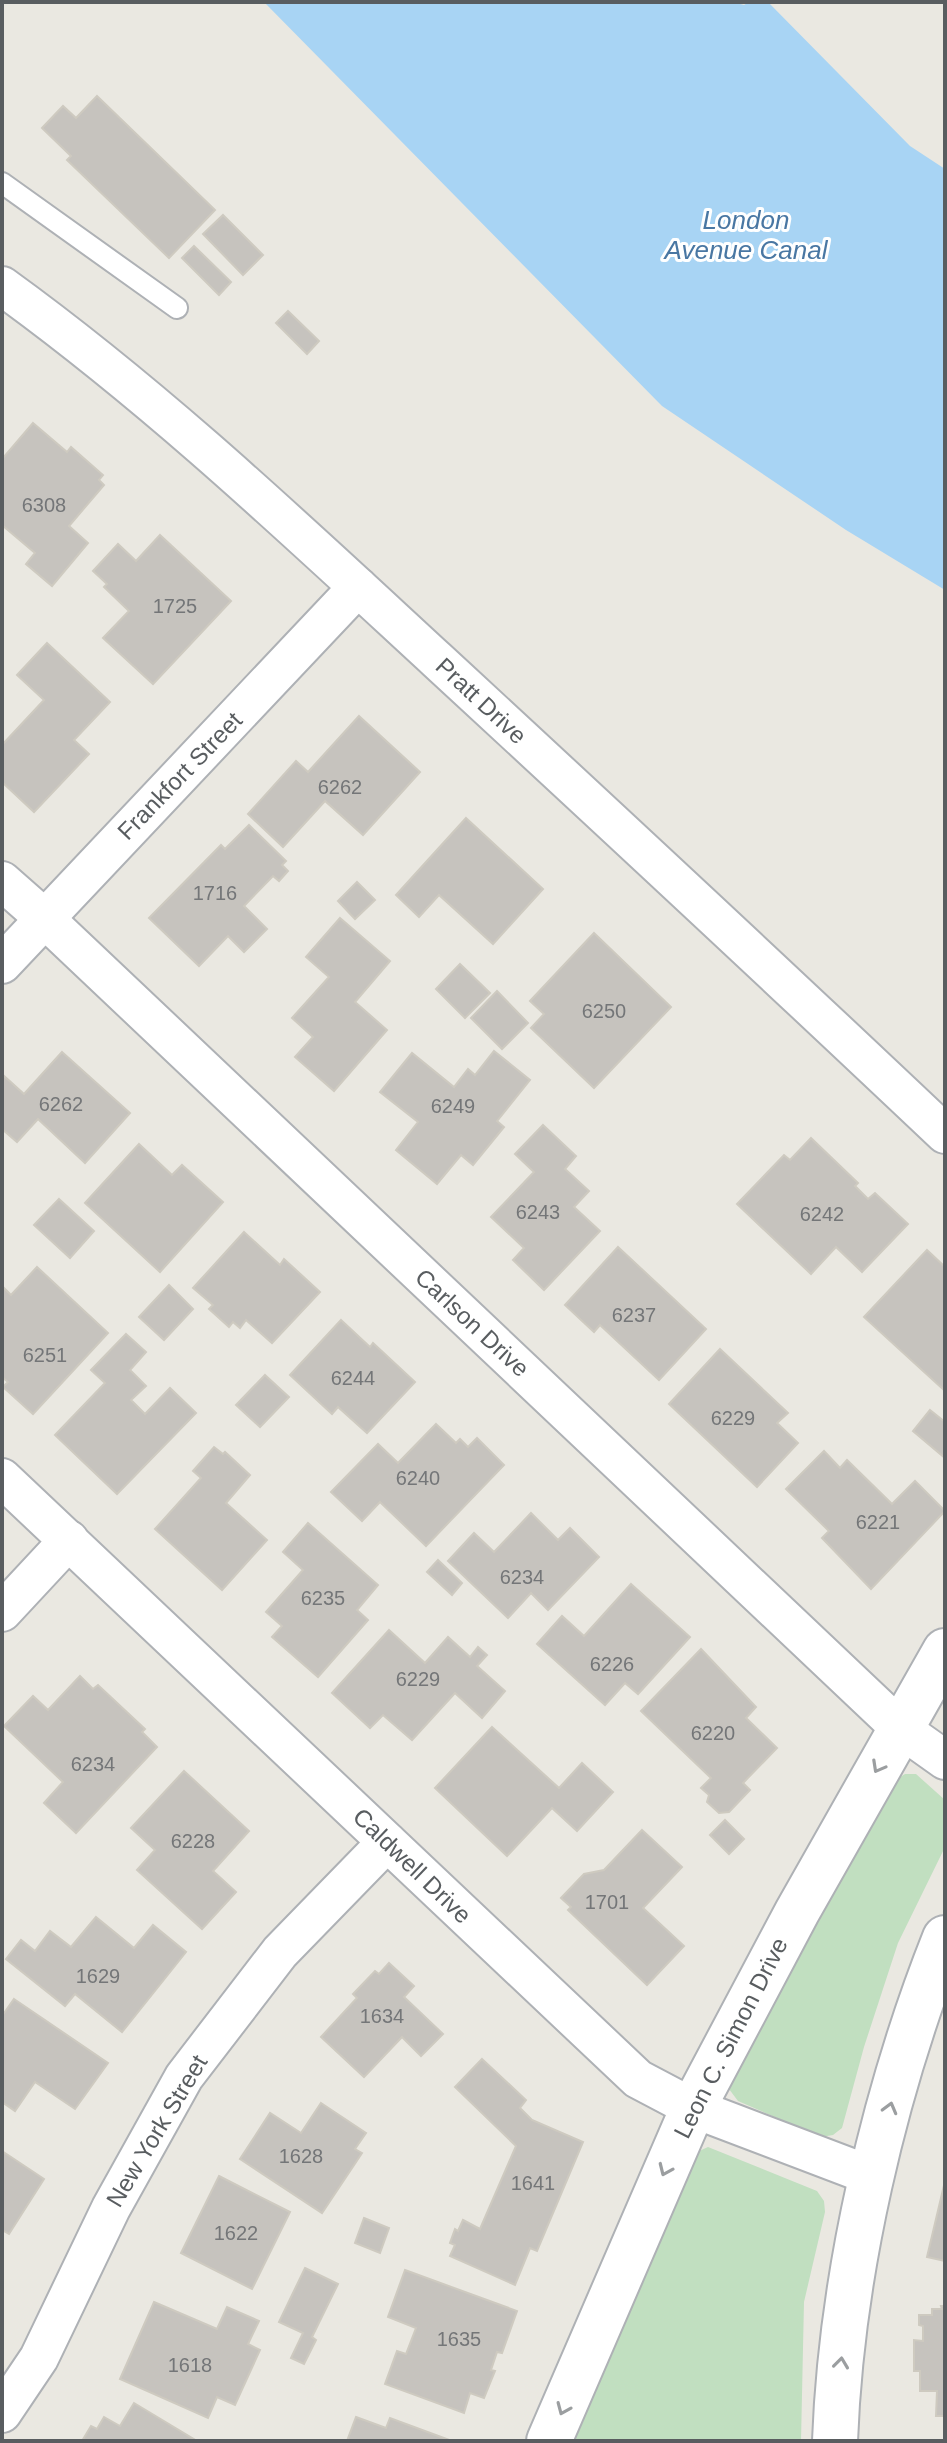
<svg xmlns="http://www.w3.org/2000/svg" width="947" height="2443" viewBox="0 0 947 2443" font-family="Arial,sans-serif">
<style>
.green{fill:#c1dfc0}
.water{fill:#a8d4f4}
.building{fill:#c6c3be;stroke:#cecac0;stroke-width:2}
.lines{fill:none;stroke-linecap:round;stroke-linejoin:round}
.service-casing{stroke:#aeb1b5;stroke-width:24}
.minor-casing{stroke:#aeb1b5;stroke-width:42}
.secondary-casing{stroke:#aeb1b5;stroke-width:48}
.service{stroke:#fff;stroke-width:20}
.minor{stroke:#fff;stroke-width:38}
.secondary{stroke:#fff;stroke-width:44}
.oneway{stroke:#9b9ea0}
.labels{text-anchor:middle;stroke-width:6;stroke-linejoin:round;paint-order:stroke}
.number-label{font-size:20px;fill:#747678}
.street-label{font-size:24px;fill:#595d60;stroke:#fff}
.water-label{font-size:26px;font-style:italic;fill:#4977a3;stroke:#fff}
</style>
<rect width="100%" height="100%" fill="#eae8e1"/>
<g class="green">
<polygon points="905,1774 916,1774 945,1800 945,1847 898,1943 864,2047 842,2128 833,2135 821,2137 738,2101 729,2089 729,2076 894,1781"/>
<polygon points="708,2147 817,2191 824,2201 825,2212 804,2302 801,2441 571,2441 697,2152"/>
</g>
<polygon class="water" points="264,2 733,2 744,5 749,2 768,2 910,146 945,169 945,590 846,530 662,406"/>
<g class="building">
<polygon points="97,96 215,210 169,258 67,160 71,156 42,128 63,106 76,118"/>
<polygon points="223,215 263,255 243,275 203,234"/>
<polygon points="194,246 231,282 219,295 182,258"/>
<polygon points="288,311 319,341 307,354 276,323"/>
<polygon points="33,423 67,452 71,447 103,475 99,480 104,485 69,526 88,543 52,586 26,564 35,553 2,525 2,459"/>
<polygon points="160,535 231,601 153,684 103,638 129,611 104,587 107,584 93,571 118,544 136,561"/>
<polygon points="47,643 110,702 74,740 89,754 34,812 2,782 2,745 44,700 17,675"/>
<polygon points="359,716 420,772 363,835 325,801 283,847 248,814 296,761 308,772"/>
<polygon points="466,818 543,889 493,944 439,895 419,917 396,895"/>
<polygon points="249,825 286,861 282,865 288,871 279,881 273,876 244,906 267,929 244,952 228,936 199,966 149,918 221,845 225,849"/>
<polygon points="357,882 375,900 355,919 338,901"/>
<polygon points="340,918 390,961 355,1002 387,1030 334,1091 295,1057 313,1037 292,1018 329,977 306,957"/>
<polygon points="594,933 671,1007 594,1088 531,1028 544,1014 530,1001"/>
<polygon points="460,964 490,993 465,1018 436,989"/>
<polygon points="497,991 528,1023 502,1049 471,1018"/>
<polygon points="494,1051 530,1080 497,1121 504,1127 473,1165 461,1155 437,1184 396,1150 418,1122 380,1092 412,1053 454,1087 468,1069 475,1075"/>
<polygon points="62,1052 130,1113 85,1163 38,1119 17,1142 2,1129 2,1078 4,1076 24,1094"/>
<polygon points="543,1125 576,1156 565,1169 589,1191 574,1207 600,1231 544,1290 513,1260 524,1248 491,1217 534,1172 515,1154"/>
<polygon points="811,1138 858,1183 855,1186 868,1199 875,1193 908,1224 862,1272 836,1247 811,1274 737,1204 784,1155 790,1160"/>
<polygon points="139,1144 172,1175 182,1165 223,1202 160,1272 85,1203"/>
<polygon points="59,1199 94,1231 70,1258 34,1225"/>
<polygon points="244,1232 280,1265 284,1259 320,1292 272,1343 246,1320 240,1328 233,1322 229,1327 209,1309 213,1305 193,1288"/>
<polygon points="618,1247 706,1329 659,1380 600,1325 594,1332 565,1305"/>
<polygon points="927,1250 945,1267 945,1391 864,1317"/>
<polygon points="37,1267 108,1333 33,1414 3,1387 8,1382 2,1377 2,1286 11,1295"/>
<polygon points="169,1285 193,1309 164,1340 139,1317"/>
<polygon points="341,1320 370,1347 373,1343 415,1382 367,1433 338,1407 332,1414 290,1375"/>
<polygon points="126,1334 146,1352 130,1370 146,1386 131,1400 145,1414 170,1388 196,1413 117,1494 55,1435 105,1383 91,1370"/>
<polygon points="720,1349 788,1413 777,1423 798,1443 757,1487 669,1404"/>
<polygon points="265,1375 289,1397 260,1427 236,1405"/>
<polygon points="930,1410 945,1422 945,1458 913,1431"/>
<polygon points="436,1424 456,1443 460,1439 468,1447 477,1438 504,1465 426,1546 380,1502 362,1521 331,1492 378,1444 398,1463"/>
<polygon points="214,1447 223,1454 225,1452 250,1475 226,1503 267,1540 222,1590 155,1529 201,1478 193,1471"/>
<polygon points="824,1451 840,1468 847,1460 892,1504 915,1481 945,1511 871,1589 822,1538 829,1531 786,1489"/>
<polygon points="531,1513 558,1540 570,1528 599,1557 548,1610 531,1593 508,1618 448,1561 474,1533 494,1552"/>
<polygon points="308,1523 378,1585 357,1610 368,1620 318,1677 272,1637 282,1626 266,1612 303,1570 283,1552"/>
<polygon points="438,1560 462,1583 452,1595 427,1572"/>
<polygon points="631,1584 690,1637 638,1694 625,1683 605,1705 537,1644 562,1616 584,1636"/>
<polygon points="389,1630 425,1663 448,1637 470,1657 478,1647 487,1655 477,1666 505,1691 482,1718 455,1693 412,1740 383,1715 370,1728 332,1693"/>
<polygon points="701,1649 756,1707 746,1718 777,1748 743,1783 750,1790 729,1812 719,1813 707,1802 709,1795 701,1788 711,1778 641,1711"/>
<polygon points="80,1676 93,1689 98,1685 145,1729 142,1732 157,1747 76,1833 44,1803 63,1782 4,1726 33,1696 48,1710"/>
<polygon points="492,1727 559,1788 582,1763 613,1792 577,1831 552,1808 507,1856 435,1788"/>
<polygon points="184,1771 249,1831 213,1871 236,1892 202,1929 137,1870 155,1850 131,1828"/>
<polygon points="725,1820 744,1839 729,1854 710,1835"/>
<polygon points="642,1830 682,1867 643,1908 684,1946 647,1985 568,1910 571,1907 561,1898 584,1874 604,1870"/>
<polygon points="96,1917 134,1948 153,1925 186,1952 122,2032 75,1994 65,2006 6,1959 21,1940 35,1951 50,1931 71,1947"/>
<polygon points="389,1963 414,1986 404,1997 443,2034 421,2056 402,2037 364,2077 321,2037 357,1998 353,1994 375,1971 379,1974"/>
<polygon points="14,1999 108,2063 75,2109 35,2082 15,2111 2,2102 2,2016"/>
<polygon points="482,2059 526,2100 520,2108 532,2120 583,2142 537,2251 530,2248 515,2285 450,2256 455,2245 450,2243 455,2229 458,2231 463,2220 480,2229 516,2146 455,2087"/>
<polygon points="321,2103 366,2133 355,2149 362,2153 322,2213 240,2159 270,2113 301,2133"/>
<polygon points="2,2151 44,2179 9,2234 2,2230"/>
<polygon points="219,2176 290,2212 252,2289 181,2253"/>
<polygon points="945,2181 945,2261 927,2257"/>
<polygon points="364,2218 389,2228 380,2253 355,2243"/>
<polygon points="305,2268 338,2284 312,2337 316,2340 304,2364 291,2358 303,2333 279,2322"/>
<polygon points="405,2270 517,2311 502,2353 497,2352 491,2370 495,2371 484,2398 470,2393 464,2413 385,2384 397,2351 406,2354 416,2328 388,2317"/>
<polygon points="154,2302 217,2329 227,2307 259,2321 248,2344 260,2350 235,2405 217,2397 208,2418 120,2379"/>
<polygon points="941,2306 945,2306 945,2416 936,2416 937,2391 920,2391 920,2371 914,2371 914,2340 923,2341 923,2326 919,2325 919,2315 932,2315 932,2309 942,2309"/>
<polygon points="134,2403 197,2441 82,2441 91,2426 97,2429 104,2417 120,2426"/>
<polygon points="356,2417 386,2428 390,2418 452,2441 347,2441"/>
</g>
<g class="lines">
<g class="service-casing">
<polyline id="service" points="2,183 177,308"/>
</g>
<g class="minor-casing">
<g id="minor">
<path d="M2,286C157,398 296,530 437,660C607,817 777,975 945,1134"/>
<polyline points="2,881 44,918 900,1728 945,1760"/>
<polyline points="2,964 358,587"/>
<polyline points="2,1478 638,2079 693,2108 872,2176"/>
<polyline points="2,1612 69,1540"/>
<polyline points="2,2413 39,2358 111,2208 184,2077 280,1952 387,1842"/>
</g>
</g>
<g class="secondary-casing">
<g id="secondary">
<polyline points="549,2441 693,2108 797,1912 945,1651"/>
<path d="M835,2441C841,2277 884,2091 945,1938"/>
</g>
</g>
<use href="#service" class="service"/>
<use href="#minor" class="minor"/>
<use href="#secondary" class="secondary"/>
</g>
<defs><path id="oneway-chevron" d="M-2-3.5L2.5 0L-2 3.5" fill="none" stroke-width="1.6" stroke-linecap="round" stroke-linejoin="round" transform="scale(2)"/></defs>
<g class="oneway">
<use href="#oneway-chevron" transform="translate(878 1767) rotate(119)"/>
<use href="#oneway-chevron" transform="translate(890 2108) rotate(-75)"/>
<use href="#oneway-chevron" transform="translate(665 2170) rotate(114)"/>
<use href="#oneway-chevron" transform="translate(841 2363) rotate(-83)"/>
<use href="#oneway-chevron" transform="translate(563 2409) rotate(113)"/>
</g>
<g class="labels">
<g class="number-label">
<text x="44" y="512">6308</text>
<text x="175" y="613">1725</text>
<text x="340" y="794">6262</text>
<text x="215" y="900">1716</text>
<text x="604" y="1018">6250</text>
<text x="61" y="1111">6262</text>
<text x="453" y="1113">6249</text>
<text x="538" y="1219">6243</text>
<text x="822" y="1221">6242</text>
<text x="634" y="1322">6237</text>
<text x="45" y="1362">6251</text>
<text x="353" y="1385">6244</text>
<text x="733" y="1425">6229</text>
<text x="418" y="1485">6240</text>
<text x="878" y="1529">6221</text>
<text x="522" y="1584">6234</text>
<text x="323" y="1605">6235</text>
<text x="612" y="1671">6226</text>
<text x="418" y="1686">6229</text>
<text x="713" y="1740">6220</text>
<text x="93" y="1771">6234</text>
<text x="193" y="1848">6228</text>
<text x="607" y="1909">1701</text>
<text x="98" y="1983">1629</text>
<text x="382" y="2023">1634</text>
<text x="301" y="2163">1628</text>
<text x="533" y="2190">1641</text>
<text x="236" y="2240">1622</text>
<text x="459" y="2346">1635</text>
<text x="190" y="2372">1618</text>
</g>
<g class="street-label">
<text transform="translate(481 701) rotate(43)" y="8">Pratt Drive</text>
<text transform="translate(180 776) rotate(-46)" y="8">Frankfort Street</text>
<text transform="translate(472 1323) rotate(43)" y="8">Carlson Drive</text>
<text transform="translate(412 1866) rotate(44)" y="8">Caldwell Drive</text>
<text transform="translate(731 2038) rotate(-63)" y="8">Leon C. Simon Drive</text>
<text transform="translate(157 2131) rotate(-59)" y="8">New York Street</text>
</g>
<g class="water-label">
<text x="746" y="229">London<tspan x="746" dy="30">Avenue Canal</tspan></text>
</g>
</g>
<rect width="947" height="2443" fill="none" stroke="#595d60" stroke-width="8"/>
</svg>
